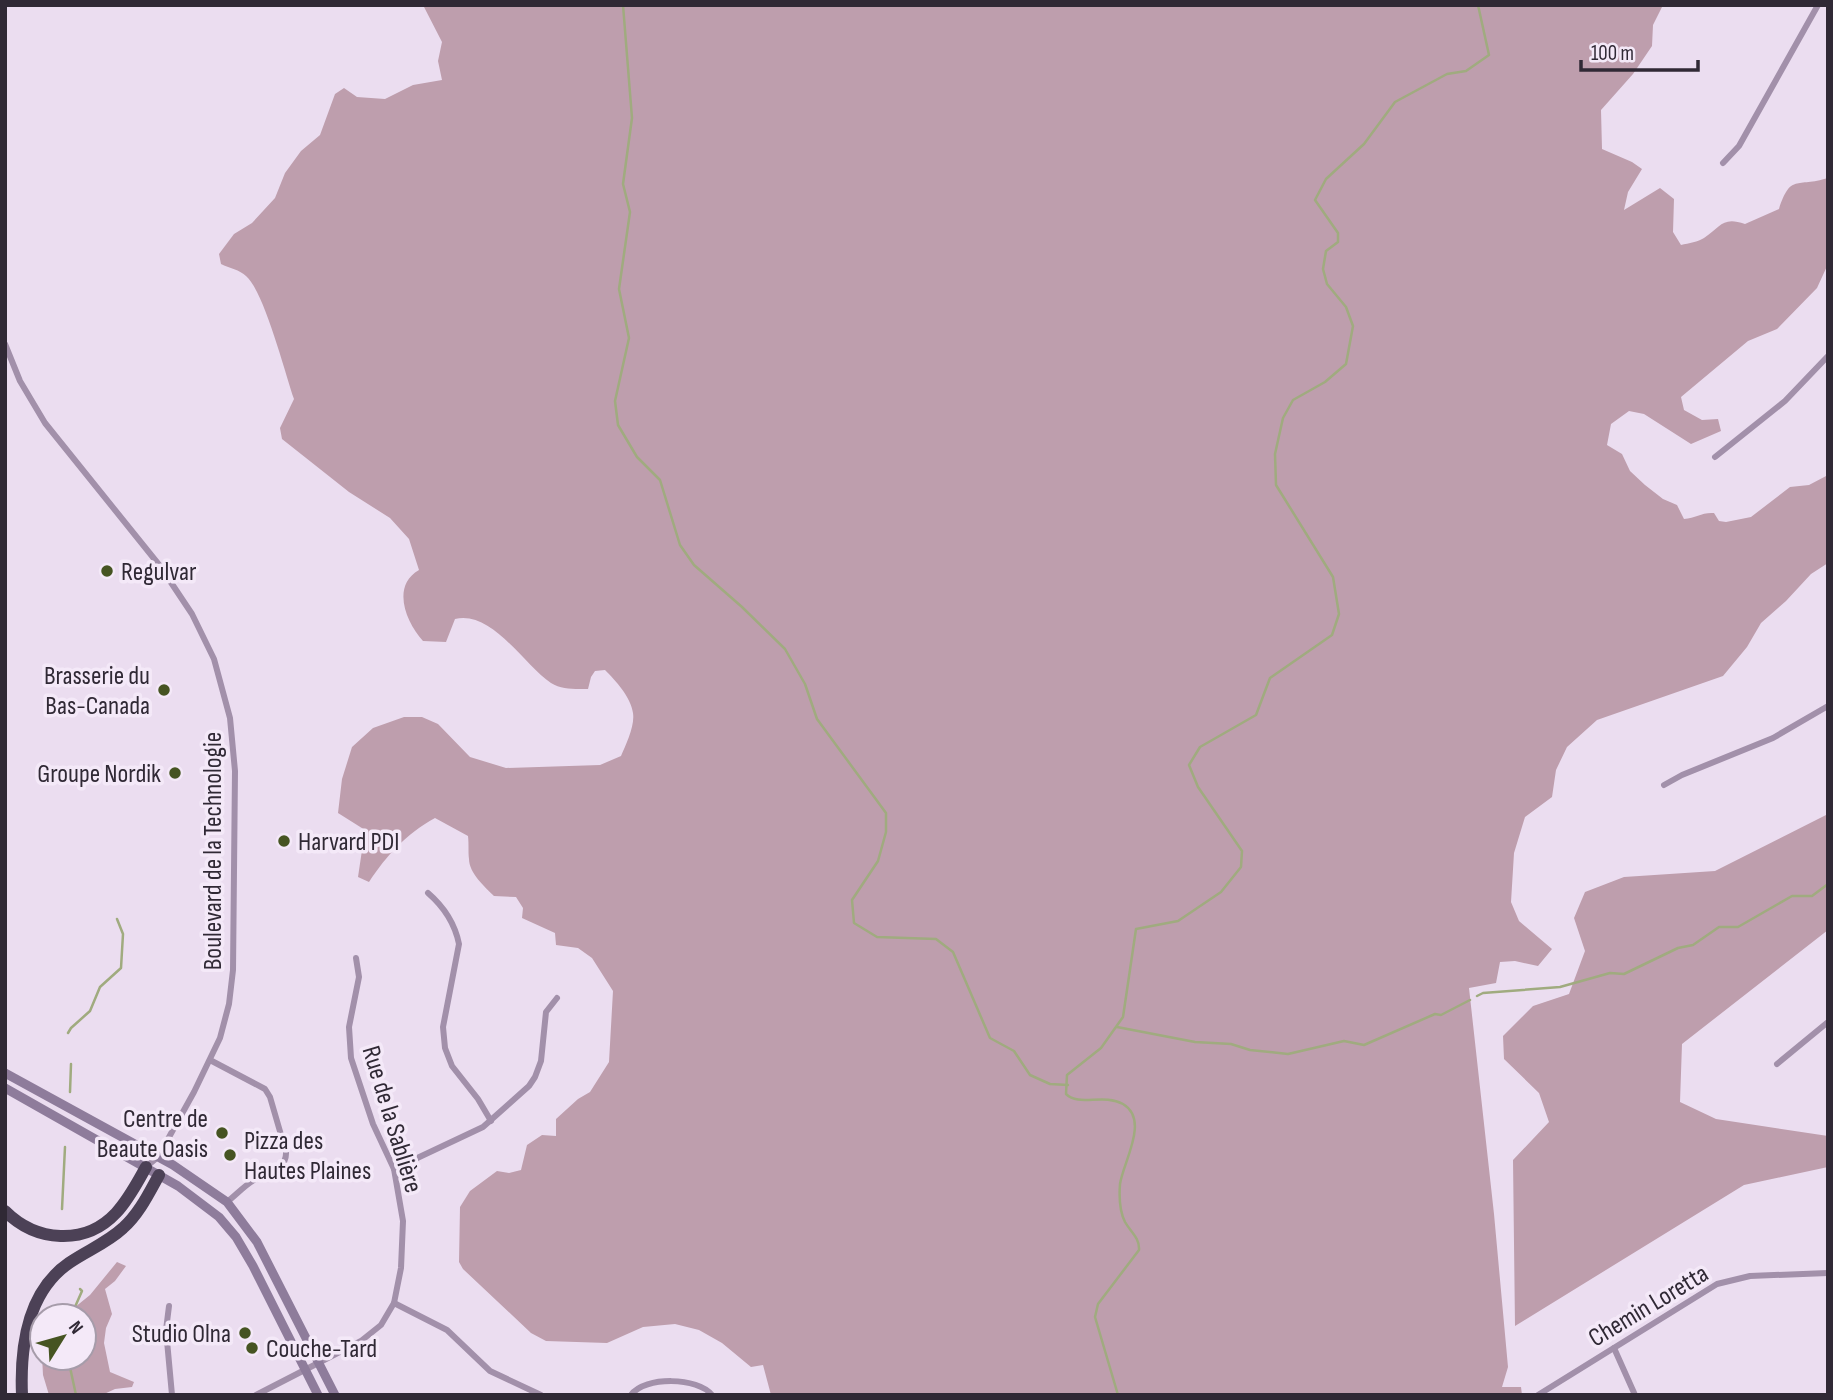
<svg xmlns="http://www.w3.org/2000/svg" width="1833" height="1400" viewBox="0 0 1833 1400" font-family="'Sofia Sans Condensed',sans-serif">
<style>
.green{fill:#be9ead}
.lines{fill:none;stroke-linecap:round;stroke-linejoin:round}
.stream{stroke:#a0ab7f;stroke-width:2.5}
.street{stroke:#a290aa;stroke-width:6}
.secondary{stroke:#8e7c9b;stroke-width:9}
.highway{stroke:#4c4156;stroke-width:12}
.poi-dot{fill:#465422;stroke:#f4e9f8;stroke-width:2.5}
.labels{text-anchor:middle;stroke-width:7;stroke-linejoin:round;paint-order:stroke}
.poi-label{font-size:26px;fill:#302935;stroke:#f4e9f8;text-anchor:start}
.street-label{font-size:26px;fill:#302935;stroke:#f4e9f8}
</style>
<rect width="100%" height="100%" fill="#ebddf0"/>
<g class="green">
<path d="M423,5H1663L1653,25L1652,46L1633,74L1601,110L1602,149L1632,162L1642,169L1628,192L1624,210L1660,188L1674,199L1673,232L1681,245C1689,243 1698,242 1704,238C1721,227 1722,216 1745,224L1779,209C1791,173 1796,188 1828,178V264L1817,288L1777,329L1748,341L1681,397L1684,410L1702,420L1718,419L1721,431L1691,444L1644,414L1629,411L1611,424L1607,445L1622,454L1630,471L1645,485L1663,499L1677,505L1684,519C1696,518 1702,512 1714,513L1719,521L1726,522L1751,517L1790,487L1809,485L1828,475V563L1811,574L1786,601L1761,623L1747,647L1723,676L1597,720L1567,747L1556,770L1552,797L1525,817L1514,853L1511,902L1519,921L1552,949L1538,966L1515,961L1500,962L1496,983L1469,988L1494,1214L1508,1367L1502,1387H1521L1522,1395H771L763,1365L751,1367L722,1343L699,1330L675,1324L643,1327L607,1343L546,1341L531,1333L463,1269L459,1262L460,1207L470,1191L497,1171L509,1173L521,1170L527,1145L542,1135L556,1136V1119L578,1099L590,1092L609,1062L613,991L592,958L578,948L556,945L555,933L522,918L523,908L516,897L494,896C485,887 469,873 469,859C468,851 469,845 468,836L435,818C406,834 387,855 369,882L358,877L365,830L338,813L342,779L352,747L373,728L404,717H422L438,724L470,757L506,768L600,765L621,756C626,744 635,726 633,713C631,697 615,680 605,670L595,671L591,677L588,689C575,689 562,690 551,683C524,665 492,610 455,619L446,642L423,641C406,622 391,586 419,570L409,539L390,518L349,492L282,439L280,428L294,399C285,373 264,291 246,276C240,270 229,268 221,264L219,254L234,234L252,223L275,198L285,173L301,151L320,135L335,94L344,88L357,97L385,99L413,85L442,80L438,61L442,42Z"/>
<polygon points="1828,814 1828,930 1682,1044 1680,1102 1716,1119 1828,1136 1828,1167 1744,1185 1515,1326 1513,1160 1549,1122 1539,1093 1504,1059 1503,1036 1533,1006 1569,994 1585,951 1574,918 1585,892 1624,877 1715,871"/>
<polygon points="117,1262 126,1266 115,1281 105,1289 112,1314 106,1328 104,1343 110,1372 134,1382 132,1387 115,1389 102,1395 49,1395 43,1375 42,1356 42,1354 42,1358 84,1358 84,1316 64,1316 90,1295"/>
</g>
<g class="lines">
<g class="stream">
<polyline points="623,5 632,118 623,184 630,212 619,289 629,338 615,401 618,425 637,457 660,480 680,545 694,565 742,607 785,649 805,684 817,719 886,813 886,832 878,861 852,900 854,923 877,937 936,939 953,952 990,1038 1014,1051 1030,1075 1050,1084 1068,1085"/>
<polyline points="1477,996 1483,993 1560,987 1610,973 1624,974 1678,948 1693,945 1719,927 1738,927 1792,896 1812,896 1828,884"/>
<polyline points="1117,1027 1195,1042 1231,1044 1250,1050 1288,1054 1344,1041 1364,1045 1435,1014 1441,1015 1470,1000"/>
<polyline points="68,1033 71,1028 90,1011 100,987 121,968 123,934 117,919"/>
<polyline points="70,1092 71,1064"/>
<polyline points="62,1209 65,1147"/>
<polyline points="71,1316 82,1291 80,1289"/>
<polyline points="68,1358 76,1395"/>
<path d="M1118,1395L1095,1317L1098,1304L1139,1250C1140,1238 1130,1231 1125,1222C1119,1210 1119,1197 1120,1184C1123,1162 1150,1120 1123,1104C1103,1093 1079,1107 1066,1094L1067,1075L1101,1048L1123,1017L1136,929L1178,921L1221,892L1241,867L1242,851L1198,787L1189,765L1200,747L1256,715L1270,678L1332,635L1339,614L1333,577L1276,485L1275,454L1283,418L1293,400L1325,382L1346,364L1353,326L1346,307L1327,284L1323,269L1326,251L1338,242V233L1315,200L1326,179L1364,144L1395,102L1447,74L1466,71L1489,55L1478,5"/>
</g>
<g class="street">
<polyline points="1723,163 1739,146 1818,5"/>
<polyline points="5,344 20,381 45,423 160,566 192,614 214,659 230,718 235,771 233,970 229,1004 220,1038 194,1092 158,1157 146,1167"/>
<polyline points="1715,457 1785,401 1828,356"/>
<polyline points="1664,785 1682,775 1773,738 1828,706"/>
<path d="M428,893C443,906 455,924 459,944L443,1027L445,1048L452,1066L478,1099L491,1121"/>
<path d="M210,1060L265,1089L270,1097L286,1152C287,1170 267,1172 254,1180C244,1186 236,1195 227,1202"/>
<polyline points="1777,1064 1828,1022"/>
<polyline points="394,1169 483,1127 529,1086 535,1077 541,1061 546,1012 557,998"/>
<polyline points="394,1303 447,1330 490,1371 541,1395"/>
<polyline points="169,1306 166,1330 172,1395"/>
<polyline points="1614,1348 1635,1395"/>
<polyline points="256,1395 361,1341 381,1325 394,1303 401,1268 403,1221 394,1169 373,1124 351,1058 349,1027 359,977 356,958"/>
<path d="M631,1395C645,1376 698,1377 712,1395"/>
<polyline points="1538,1395 1717,1284 1750,1276 1828,1273"/>
</g>
<g class="secondary">
<polyline points="5,1073 173,1165 227,1202 257,1242 335,1395"/>
<polyline points="5,1088 178,1186 219,1217 236,1237 253,1266 318,1395"/>
</g>
<g class="highway">
<path d="M5,1211C36,1242 85,1246 116,1213C129,1199 137,1183 146,1167"/>
<path d="M22,1395C20,1348 27,1292 69,1263C86,1251 107,1243 123,1228C139,1214 149,1193 159,1175"/>
</g>
</g>
<g class="poi-dot">
<circle cx="107" cy="571" r="7"/>
<circle cx="164" cy="690" r="7"/>
<circle cx="175" cy="773" r="7"/>
<circle cx="284" cy="841" r="7"/>
<circle cx="222" cy="1133" r="7"/>
<circle cx="230" cy="1155" r="7"/>
<circle cx="245" cy="1333" r="7"/>
<circle cx="252" cy="1348" r="7"/>
</g>
<g class="labels">
<g class="poi-label">
<text x="121" y="580">Regulvar</text>
<text x="150" y="684" text-anchor="end">Brasserie du<tspan x="150" dy="30">Bas-Canada</tspan></text>
<text x="161" y="782" text-anchor="end">Groupe Nordik</text>
<text x="298" y="850">Harvard PDI</text>
<text x="208" y="1127" text-anchor="end">Centre de<tspan x="208" dy="30">Beaute Oasis</tspan></text>
<text x="244" y="1149">Pizza des<tspan x="244" dy="30">Hautes Plaines</tspan></text>
<text x="231" y="1342" text-anchor="end">Studio Olna</text>
<text x="266" y="1357">Couche-Tard</text>
</g>
<g class="street-label">
<text transform="translate(212 851) rotate(-90)" y="9">Boulevard de la Technologie</text>
<text transform="translate(393 1119) rotate(73)" y="9">Rue de la Sablière</text>
<text transform="translate(1648 1305) rotate(-31)" y="9">Chemin Loretta</text>
</g>
</g>
<rect width="1833" height="1400" fill="none" stroke="#302935" stroke-width="14"/>
<g transform="translate(63 1337) rotate(53)"><circle r="33" fill="#f4e9f8" stroke="#a69caa" stroke-width="2"/>
<path d="M0-5L12 26L0 18L-12 26Z" fill="#465422"/>
<text y="-10" font-size="19" font-weight="bold" text-anchor="middle" fill="#302935">N</text>
</g>
<path d="M1581 60v10h117v-10" fill="none" stroke="#302935" stroke-width="3.5"/>
<text x="1591" y="60" font-size="21" fill="#302935" stroke="#f4e9f8" stroke-width="5" paint-order="stroke">100 m</text>
</svg>
